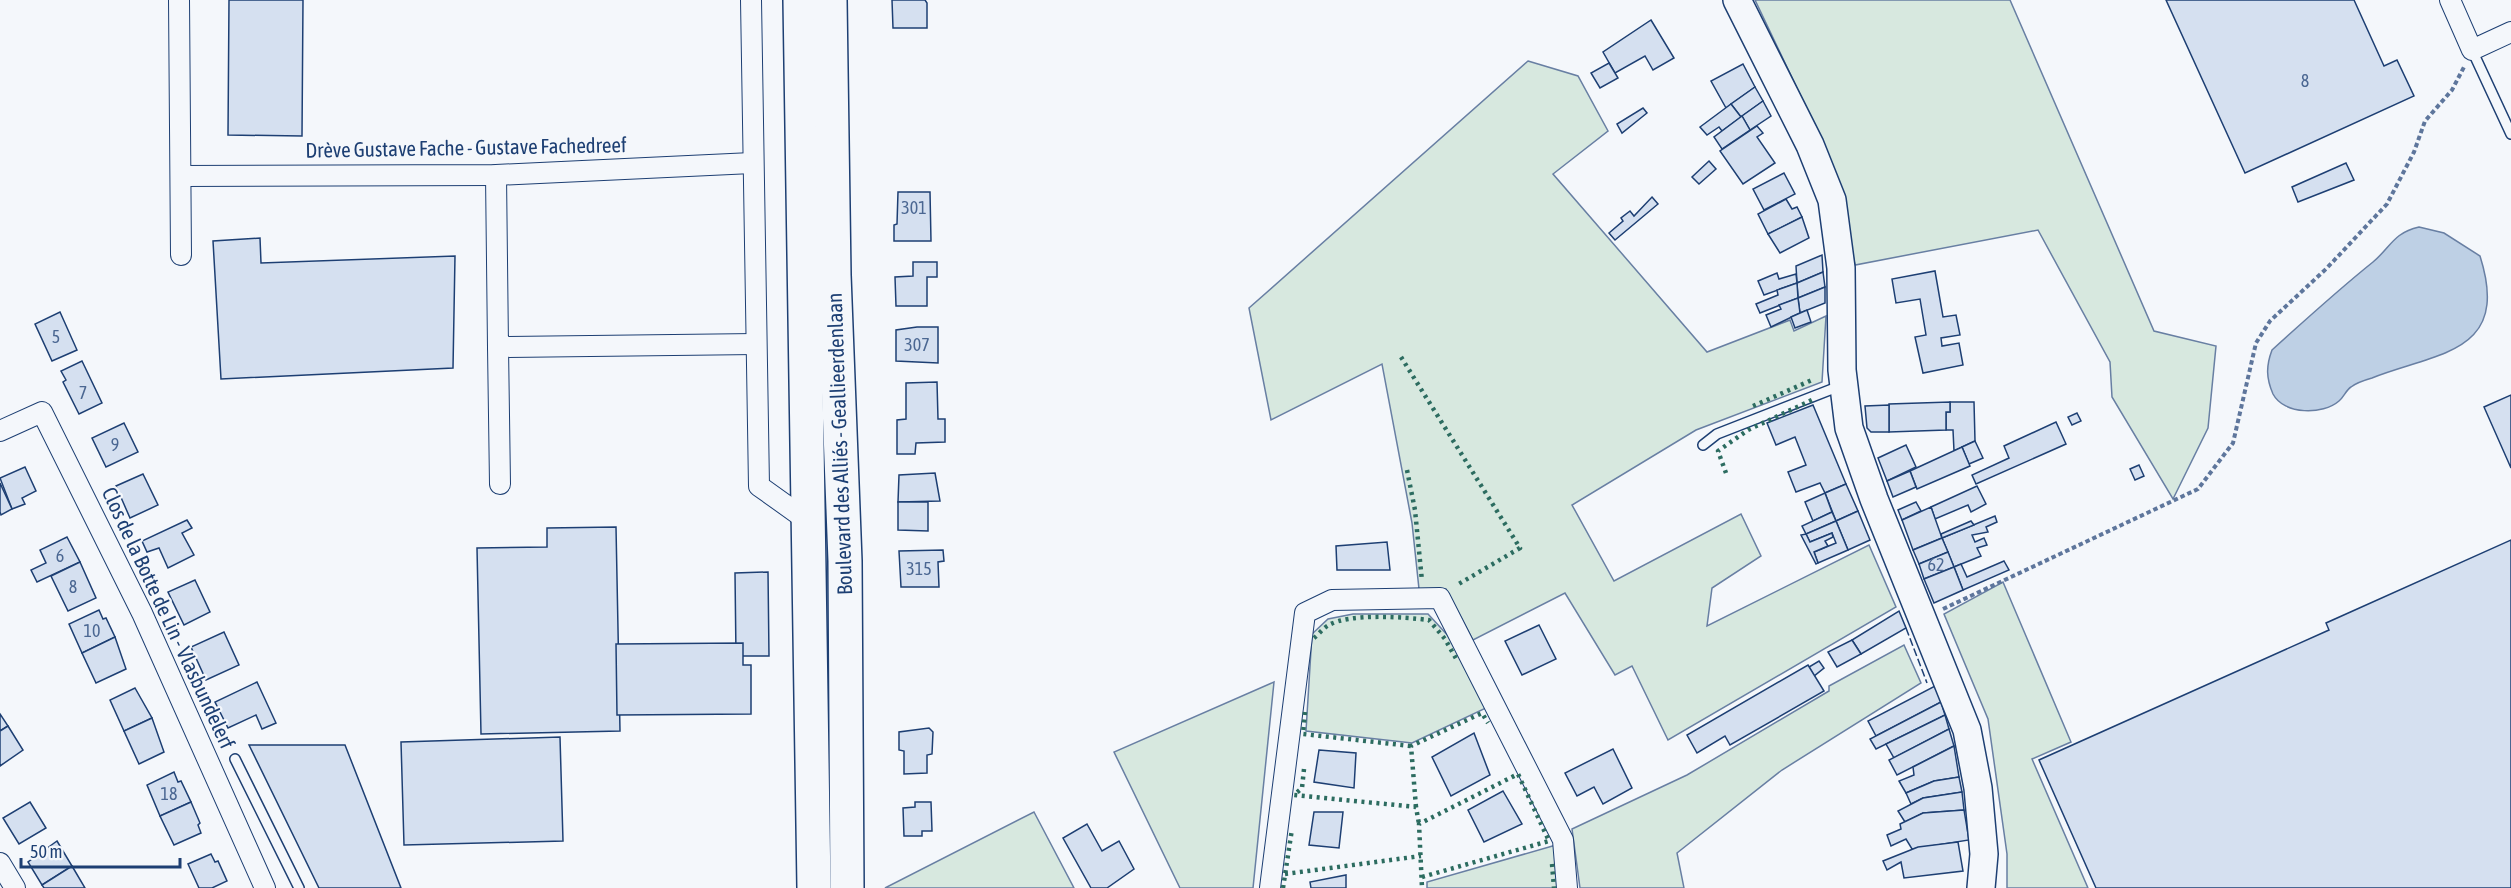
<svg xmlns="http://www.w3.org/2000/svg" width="2511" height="888" viewBox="0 0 2511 888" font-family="'Asap Condensed',sans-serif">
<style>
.green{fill:#d7e8df;stroke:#687fa3;stroke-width:1.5}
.water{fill:#bed0e5;stroke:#687fa3;stroke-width:1.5}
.building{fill:#d5e0f0;stroke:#1d3f73;stroke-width:1.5}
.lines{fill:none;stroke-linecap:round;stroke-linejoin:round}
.lane-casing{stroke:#1d3f73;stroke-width:12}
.street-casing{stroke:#1d3f73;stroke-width:22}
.secondary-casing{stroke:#1d3f73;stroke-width:30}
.highway-casing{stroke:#1d3f73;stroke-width:36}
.path{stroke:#5e769c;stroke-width:4;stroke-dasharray:4.5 3;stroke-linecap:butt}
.lane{stroke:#f4f7fb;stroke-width:9}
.street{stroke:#f4f7fb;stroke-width:20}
.secondary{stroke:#f4f7fb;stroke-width:27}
.highway{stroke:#f4f7fb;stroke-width:33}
.hedge{stroke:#2c6c60;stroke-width:4.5;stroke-dasharray:3 4.5;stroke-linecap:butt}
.fence{stroke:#1d3f73;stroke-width:1.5;stroke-dasharray:8 3;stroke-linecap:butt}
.labels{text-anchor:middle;stroke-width:4.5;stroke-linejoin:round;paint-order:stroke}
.number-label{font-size:18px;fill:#4b6792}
.street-label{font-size:21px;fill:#1d3f73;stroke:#f4f7fb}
</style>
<rect width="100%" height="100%" fill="#f4f7fb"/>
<g class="green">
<polygon points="1755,0 2010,0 2154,331 2216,346 2208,428 2173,499 2112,397 2110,362 2038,230 1855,265 1842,203 1814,124"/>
<polygon points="1528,61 1578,76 1608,131 1553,174 1707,352 1790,320 1794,331 1826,316 1822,382 1696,430 1572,505 1614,581 1741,514 1761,556 1712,588 1707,626 1869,545 1896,607 1668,740 1632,666 1615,675 1565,593 1473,640 1446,589 1419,589 1412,523 1382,364 1271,420 1249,308"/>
<polygon points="2003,582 2071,742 2032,759 2088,888 2007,888 2007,854 1988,719 1944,614"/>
<polygon points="1353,614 1428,614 1452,640 1486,708 1412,743 1306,731 1312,634 1328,619"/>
<polygon points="1904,645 1921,683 1782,770 1677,853 1684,888 1580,888 1572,829 1687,775 1829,691 1829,686"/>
<polygon points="1274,682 1253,888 1180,888 1114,752"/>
<polygon points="1034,812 1074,888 885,888"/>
<polygon points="1556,845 1560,888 1427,888 1427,882"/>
</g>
<path class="water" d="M2419,227L2444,233L2480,256C2511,354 2438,352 2372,378C2365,380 2356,383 2351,387C2346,390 2344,397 2339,401C2323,415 2284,415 2273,394C2266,378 2266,366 2272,350C2305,320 2338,290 2373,262C2391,247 2393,233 2419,227Z"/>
<g class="building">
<polygon points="229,0 303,0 302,136 228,135"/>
<polygon points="892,0 925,0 927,3 927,28 893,28"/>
<polygon points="2166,0 2354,0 2384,66 2397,60 2414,96 2245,173"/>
<polygon points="1651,20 1674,58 1653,70 1645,56 1615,73 1603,52"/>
<polygon points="1609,63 1618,78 1600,88 1591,73"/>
<polygon points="1743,64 1755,87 1726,108 1711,81"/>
<polygon points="1755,87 1763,101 1741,117 1731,104"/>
<polygon points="1763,101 1771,116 1750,130 1742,116"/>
<polygon points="1731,104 1741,117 1722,131 1719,127 1707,135 1700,127"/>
<polygon points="1643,108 1647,113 1622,133 1617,124"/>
<polygon points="1742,116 1750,130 1722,149 1714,137"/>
<polygon points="1757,126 1763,133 1757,137 1775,163 1743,184 1720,151"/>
<polygon points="1709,161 1716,169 1699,184 1692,177"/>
<polygon points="2346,163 2354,180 2298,202 2292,187"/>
<polygon points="1784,173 1795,194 1764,210 1753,189"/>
<polygon points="898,192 930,192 931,241 894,241 894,225 897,224"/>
<polygon points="1652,197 1658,204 1615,240 1609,233 1623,221 1621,218 1630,211 1634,216"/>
<polygon points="1786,199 1792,209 1797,207 1802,217 1768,234 1758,214"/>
<polygon points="1802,217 1809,238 1780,253 1768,234"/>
<polygon points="260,238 261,263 455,256 453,368 221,379 213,241"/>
<polygon points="1822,255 1823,272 1797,283 1796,266"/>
<polygon points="913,262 937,262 937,277 927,277 927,306 896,306 895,277 913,276"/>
<polygon points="1935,271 1943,317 1956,315 1960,335 1941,338 1942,346 1959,343 1963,365 1923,373 1915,337 1926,335 1920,299 1896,303 1892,279"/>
<polygon points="1823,272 1825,287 1798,298 1797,283"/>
<polygon points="1777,273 1779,279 1796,274 1797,283 1764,295 1758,281"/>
<polygon points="1797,283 1798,298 1760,313 1756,304 1778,295 1777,290"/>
<polygon points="1825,287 1825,303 1800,313 1798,298"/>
<polygon points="1798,298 1800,313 1771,327 1766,315 1781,309 1779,305"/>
<polygon points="1807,310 1811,322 1795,328 1791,317"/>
<polygon points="60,312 77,350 52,361 35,324"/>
<polygon points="917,327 938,327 938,363 896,361 896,330"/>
<polygon points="82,361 102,403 79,414 63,382 66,380 61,371"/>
<polygon points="937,382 938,419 945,419 945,442 916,443 915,454 897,454 897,420 906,419 906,383"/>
<polygon points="2511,395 2511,468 2484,407"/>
<polygon points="1950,402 1974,402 1975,441 1954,451 1953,430 1946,430 1946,412 1950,412"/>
<polygon points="1950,402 1950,412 1946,412 1946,430 1889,432 1889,404"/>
<polygon points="1813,405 1846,484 1825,493 1820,483 1796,492 1788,472 1806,465 1795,437 1776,445 1767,423"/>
<polygon points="1889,405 1889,432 1871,432 1867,428 1865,406"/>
<polygon points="2077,413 2081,421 2072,425 2068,417"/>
<polygon points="2056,422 2066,444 1976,484 1972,475 2009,458 2004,446"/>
<polygon points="124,423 138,452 106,467 92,438"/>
<polygon points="1975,441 1983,458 1969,464 1962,447"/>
<polygon points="1906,445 1916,467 1887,481 1878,458"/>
<polygon points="1962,447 1970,466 1917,489 1910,471"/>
<polygon points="2139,465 2144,476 2135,480 2130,469"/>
<polygon points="25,467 36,491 22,498 25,504 12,509 0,478"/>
<polygon points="1910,471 1916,487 1893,497 1887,481"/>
<polygon points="935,473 940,501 898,502 899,475"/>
<polygon points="143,474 158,505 130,518 116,486"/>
<polygon points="0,483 12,509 1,515 0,512"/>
<polygon points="1846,484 1858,511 1836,521 1825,493"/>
<polygon points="1977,486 1986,504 1971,512 1968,505 1935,519 1931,507"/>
<polygon points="1825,493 1832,512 1813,521 1805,502"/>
<polygon points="898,502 928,502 928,531 898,530"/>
<polygon points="1916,502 1921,511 1902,520 1898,510"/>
<polygon points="1931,507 1942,538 1913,550 1902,520"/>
<polygon points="1858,511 1870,540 1848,550 1836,521"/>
<polygon points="1832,512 1836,521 1806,534 1802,526"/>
<polygon points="1995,516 1997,522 1986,527 1988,532 1972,535 1975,542 1984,538 1987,545 1977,548 1981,556 1954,567 1942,538"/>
<polygon points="187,520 192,528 182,533 194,555 168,568 159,548 147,552 142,541"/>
<polygon points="1836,521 1848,550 1818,563 1814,552 1836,543 1832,533 1810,542 1806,534"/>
<polygon points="1971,521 1974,525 1942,538 1941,534"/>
<polygon points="616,527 620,731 481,734 477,548 547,547 547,528"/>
<polygon points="1832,533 1833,537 1825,541 1828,546 1814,552 1818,563 1816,564 1801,535 1806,534 1810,542"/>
<polygon points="67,537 80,562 37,582 31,570 46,563 40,550"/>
<polygon points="1942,538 1948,552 1919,564 1913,550"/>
<polygon points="2511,540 2511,888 2096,888 2039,760 2329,630 2326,623"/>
<polygon points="1387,542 1390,570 1337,570 1336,546"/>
<polygon points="943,550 944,561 938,562 939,587 901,587 899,551"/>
<polygon points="1948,552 1954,567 1924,579 1919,564"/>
<polygon points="2004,561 2009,570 1963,590 1954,567 1961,564 1967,577"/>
<polygon points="80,562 96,598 68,611 51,576"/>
<polygon points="1954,567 1963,590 1934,603 1924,579"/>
<polygon points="768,572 769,656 736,656 735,573"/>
<polygon points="195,580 210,612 184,625 168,592"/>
<polygon points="99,610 103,619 106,618 115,637 82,653 69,624"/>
<polygon points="1899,611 1906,628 1861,654 1852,640"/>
<polygon points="1539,625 1556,659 1522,675 1505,641"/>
<polygon points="224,632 239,665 206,680 191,647"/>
<polygon points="115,637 126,669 96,683 82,653"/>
<polygon points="1852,640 1861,654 1837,667 1828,652"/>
<polygon points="743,643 743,665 751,665 751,714 617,715 616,644"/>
<polygon points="1819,661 1824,668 1814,676 1809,667"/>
<polygon points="1808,665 1824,691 1730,745 1725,736 1697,753 1687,735"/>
<polygon points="257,682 276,723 262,729 256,715 228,728 215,702"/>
<polygon points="1935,686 1941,702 1876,736 1868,721"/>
<polygon points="135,688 152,718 124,731 110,700"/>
<polygon points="1941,702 1945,715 1876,749 1870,739"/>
<polygon points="0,714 8,726 0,731"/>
<polygon points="1945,715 1949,729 1894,758 1886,744"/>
<polygon points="152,718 164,752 139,764 124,731"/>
<polygon points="8,726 23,750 0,766 0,731"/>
<polygon points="929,728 933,732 932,754 927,755 927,773 904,774 904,751 899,750 899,732"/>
<polygon points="1949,729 1954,746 1897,775 1889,760"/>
<polygon points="1474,733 1490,775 1451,796 1432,757"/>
<polygon points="560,737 563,841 404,845 401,742"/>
<polygon points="249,745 345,745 401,888 319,888"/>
<polygon points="1954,746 1959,777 1934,781 1906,793 1899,781 1914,775 1913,767"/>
<polygon points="1613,749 1632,788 1603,804 1594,787 1577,796 1565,773"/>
<polygon points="1319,750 1356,753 1354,788 1314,782"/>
<polygon points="174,772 178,782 181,781 191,802 160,816 147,785"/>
<polygon points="1959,777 1962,792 1923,798 1911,804 1906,793 1934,781"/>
<polygon points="1503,791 1522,824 1484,842 1468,810"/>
<polygon points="1962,792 1964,810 1923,813 1905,822 1898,811 1923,798"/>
<polygon points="30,802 46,828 19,844 3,818"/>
<polygon points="191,802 200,823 198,825 201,833 174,845 160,816"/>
<polygon points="915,802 931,802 932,831 922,831 922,836 904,836 903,808 915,807"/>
<polygon points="1964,810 1969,840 1912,849 1906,839 1891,846 1887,835 1901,829 1900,824 1923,813"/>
<polygon points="1314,812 1343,812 1339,848 1309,845"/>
<polygon points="1087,824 1102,851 1119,841 1134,869 1107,888 1091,888 1063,838"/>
<polygon points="57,841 72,866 42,885 28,862"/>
<polygon points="1958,842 1963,871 1904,878 1901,862 1887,870 1883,861 1918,847"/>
<polygon points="211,854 215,862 218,861 227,881 212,888 199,888 188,864"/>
<polygon points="72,866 85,888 44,888 42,885"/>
<polygon points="1346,875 1346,888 1311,888 1310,882"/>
</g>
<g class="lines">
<g class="lane-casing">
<g id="lane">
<polyline points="2472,50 2511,134"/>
<polyline points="1703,445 1717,434 1840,386"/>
<polyline points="235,759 299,888"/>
</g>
</g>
<g class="street-casing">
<g id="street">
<polyline points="179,0 181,255"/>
<polyline points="751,0 759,486 808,521"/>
<polyline points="2450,0 2472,50 2511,32"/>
<polyline points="496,175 498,347 756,344"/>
<polyline points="181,176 496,175 752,163"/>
<polyline points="498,347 500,484"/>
<polyline points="0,431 42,412 142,613 265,888"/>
<polyline points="0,863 15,888"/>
<polyline points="1270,888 1305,613 1332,600 1440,598 1563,840 1567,888"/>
</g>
</g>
<g class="secondary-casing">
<polyline id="secondary" points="1737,0 1810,145 1832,200 1841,268 1842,370 1849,428 1874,499 1967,730 1978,788 1984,854 1981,888"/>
</g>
<g class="highway-casing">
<g id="highway">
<polyline points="800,0 814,888"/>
<polyline points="830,0 834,275 845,561 847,888"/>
</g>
</g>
<polyline class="path" points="1943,609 2198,489 2233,443 2256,343 2270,321 2326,269 2387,204 2414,152 2425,121 2452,90 2464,67"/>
<use href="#lane" class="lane"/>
<use href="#street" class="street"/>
<use href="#secondary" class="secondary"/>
<use href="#highway" class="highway"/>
<g class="hedge">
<polyline points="1401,357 1520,548 1457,585"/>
<polyline points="1753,406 1812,380"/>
<polyline points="1407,470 1415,510 1422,581"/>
<polyline points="1726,473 1718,451 1748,430 1814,399"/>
<path d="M1314,638C1319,634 1323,628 1329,625C1350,613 1404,617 1429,620L1445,639L1458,662"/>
<polyline points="1305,712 1303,734 1411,746"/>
<polyline points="1304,769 1302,788 1294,795 1416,807 1419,824"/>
<polyline points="1416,807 1411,746 1482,713 1488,723"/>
<polyline points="1552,864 1554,888"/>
<polyline points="1285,874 1421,856"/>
<polyline points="1422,877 1549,841 1518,774 1419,824 1422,888"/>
<polyline points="1283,888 1292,829"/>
</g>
<polyline class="fence" points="1906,628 1927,683"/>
</g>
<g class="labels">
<g class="number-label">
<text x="2305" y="87">8</text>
<text x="914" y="214">301</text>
<text x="56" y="343">5</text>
<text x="917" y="351">307</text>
<text x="83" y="399">7</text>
<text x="115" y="451">9</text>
<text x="60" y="562">6</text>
<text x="1936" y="571">62</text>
<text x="919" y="575">315</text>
<text x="73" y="593">8</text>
<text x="92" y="637">10</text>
<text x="169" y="800">18</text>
</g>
<g class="street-label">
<text transform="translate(466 148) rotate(-1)" y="7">Drève Gustave Fache - Gustave Fachedreef</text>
<text transform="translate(840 444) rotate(-92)" y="7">Boulevard des Alliés - Geallieerdenlaan</text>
<text transform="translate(168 618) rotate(65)" y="7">Clos de la Botte de Lin - Vlasbundelerf</text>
</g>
</g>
<path d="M21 858v9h159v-9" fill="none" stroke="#1d3f73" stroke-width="3"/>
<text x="30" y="858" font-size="18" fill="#1d3f73" stroke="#f4f7fb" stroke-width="4.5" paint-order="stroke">50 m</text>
</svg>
